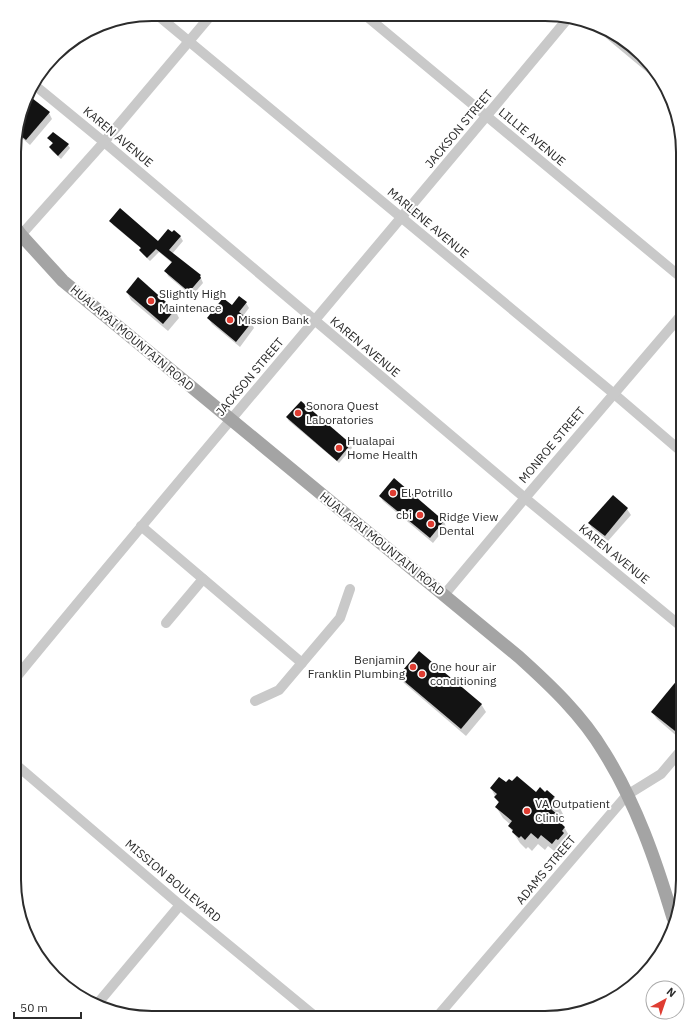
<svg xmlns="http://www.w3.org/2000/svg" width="697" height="1032" viewBox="0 0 697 1032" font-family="'IBM Plex Sans',sans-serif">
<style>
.shadow{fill:#0003}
.building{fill:#131313}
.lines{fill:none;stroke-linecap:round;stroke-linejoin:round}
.minor{stroke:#c9c9c9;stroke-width:10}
.major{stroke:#a4a4a4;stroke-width:13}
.poi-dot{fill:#df3d32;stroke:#fff;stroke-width:1.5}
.labels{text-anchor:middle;stroke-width:4;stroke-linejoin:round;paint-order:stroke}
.street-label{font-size:12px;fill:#2c2c2c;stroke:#fff}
.poi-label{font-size:12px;fill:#2c2c2c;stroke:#fff;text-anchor:start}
.rim{fill:none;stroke:#2c2c2c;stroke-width:2}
</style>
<rect width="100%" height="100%" fill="#fff"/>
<g class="shadow">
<polygon points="28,96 49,113 52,119 30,145 16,133"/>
<polygon points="49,138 68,145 70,148 61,159 52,151 50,147 53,144"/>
<polygon points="111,221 158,242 180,236 183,241 172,254 200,276 203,283 192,296 168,276 166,271 172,263 159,252 150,261 143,254 141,250 142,249 113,225"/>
<polygon points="127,292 175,310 179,318 168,331 131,300"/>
<polygon points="246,303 249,308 243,316 251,322 254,328 240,347 212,324 208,318 232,307"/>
<polygon points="287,418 350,444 352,448 339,463 289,421"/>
<polygon points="380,496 444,521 446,527 433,543 383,501"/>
<polygon points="613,496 627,509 631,515 608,541 592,528 589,523"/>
<polygon points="683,675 683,734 679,738 657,719 652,712"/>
<polygon points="399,676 481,704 486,712 466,736 404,683"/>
<polygon points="506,784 537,794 546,793 554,797 563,814 559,818 571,839 568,843 570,846 565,851 563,850 559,855 548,846 545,850 538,844 532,851 528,847 526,849 520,843 509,826 511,825 503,818 496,807 499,804 491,788"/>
<polygon points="638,973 639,975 631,982"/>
</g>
<g class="building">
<polygon points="28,95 50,112 26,140 16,132"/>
<polygon points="53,132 69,144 58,156 49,147 53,143 47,138"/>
<polygon points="120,208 158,241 168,229 172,232 174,230 181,236 169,250 201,275 200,276 201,278 189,292 164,271 172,262 156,249 147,258 139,250 141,248 109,221"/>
<polygon points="138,277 175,310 163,324 126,292"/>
<polygon points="239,296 247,302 239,312 252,322 236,342 207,318 223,298 232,305"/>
<polygon points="301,401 351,444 337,461 286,417"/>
<polygon points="394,478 444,521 430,538 379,496"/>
<polygon points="613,495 628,508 605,536 588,523"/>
<polygon points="419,651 482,704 461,729 398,676"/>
<polygon points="683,673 683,721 675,731 651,712"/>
<polygon points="517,776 536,792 540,787 545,792 547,790 555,797 553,798 557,801 551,809 558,815 555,818 565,827 562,831 564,833 558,840 556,839 552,844 541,835 538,839 531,833 525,840 521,836 519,838 512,832 513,830 508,826 512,821 495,807 499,802 494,797 497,794 490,788 499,777 506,782 509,779 512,781"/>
</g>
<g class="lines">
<g class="minor">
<polyline points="156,14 613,393 683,453"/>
<polyline points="365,15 683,279"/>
<polyline points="609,34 651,69"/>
<polyline points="32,83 104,142 525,498 683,628"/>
<polyline points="21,235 104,142 212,14"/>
<polyline points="141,526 302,663"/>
<polyline points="444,595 525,498 683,313"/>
<polyline points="166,623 203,579"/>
<path d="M14,680C197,457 385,239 569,17"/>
<polyline points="255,701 279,690 340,618 350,589"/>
<polyline points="14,763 180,905 316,1017"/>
<polyline points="98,1003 180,905"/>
<polyline points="436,1018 627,795 661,774 683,748"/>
</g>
<path class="major" d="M15,227L21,235L63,281L519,657C550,685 582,715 604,752C636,803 656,861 673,918"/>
</g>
<g class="poi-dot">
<circle cx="151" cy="301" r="4"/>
<circle cx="230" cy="320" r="4"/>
<circle cx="298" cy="413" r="4"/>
<circle cx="339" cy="448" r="4"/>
<circle cx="393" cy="493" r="4"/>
<circle cx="420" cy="515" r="4"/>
<circle cx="431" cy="524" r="4"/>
<circle cx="413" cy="667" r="4"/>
<circle cx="422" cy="674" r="4"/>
<circle cx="527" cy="811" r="4"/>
</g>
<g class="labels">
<g class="street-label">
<text transform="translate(459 129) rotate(-50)" y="4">JACKSON STREET</text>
<text transform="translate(118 137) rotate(40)" y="4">KAREN AVENUE</text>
<text transform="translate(532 137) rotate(40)" y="4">LILLIE AVENUE</text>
<text transform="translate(428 223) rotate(40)" y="4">MARLENE AVENUE</text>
<text transform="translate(132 338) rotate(40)" y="4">HUALAPAI MOUNTAIN ROAD</text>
<text transform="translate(365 347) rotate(40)" y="4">KAREN AVENUE</text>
<text transform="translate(250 377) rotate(-50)" y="4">JACKSON STREET</text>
<text transform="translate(552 445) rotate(-50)" y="4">MONROE STREET</text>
<text transform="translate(382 544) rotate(39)" y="4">HUALAPAI MOUNTAIN ROAD</text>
<text transform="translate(614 554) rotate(39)" y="4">KAREN AVENUE</text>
<text transform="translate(546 870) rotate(-50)" y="4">ADAMS STREET</text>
<text transform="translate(173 881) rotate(40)" y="4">MISSION BOULEVARD</text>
</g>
<g class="poi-label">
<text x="159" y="298">Slightly High<tspan x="159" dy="14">Maintenace</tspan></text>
<text x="238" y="324">Mission Bank</text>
<text x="306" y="410">Sonora Quest<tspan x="306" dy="14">Laboratories</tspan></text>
<text x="347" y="445">Hualapai<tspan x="347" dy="14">Home Health</tspan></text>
<text x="401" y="497">El Potrillo</text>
<text x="412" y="519" text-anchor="end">cbi</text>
<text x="439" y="521">Ridge View<tspan x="439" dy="14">Dental</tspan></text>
<text x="405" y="664" text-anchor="end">Benjamin<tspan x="405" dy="14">Franklin Plumbing</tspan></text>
<text x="430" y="671">One hour air<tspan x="430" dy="14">conditioning</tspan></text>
<text x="535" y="808">VA Outpatient<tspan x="535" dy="14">Clinic</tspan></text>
</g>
</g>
<path d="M0 0H697V1032H0ZM152 21H545A131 131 0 0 1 676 152V880A131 131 0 0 1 545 1011H152A131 131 0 0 1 21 880V152A131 131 0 0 1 152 21Z" fill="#fff" fill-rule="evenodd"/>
<path class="rim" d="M152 21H545A131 131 0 0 1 676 152V880A131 131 0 0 1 545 1011H152A131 131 0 0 1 21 880V152A131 131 0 0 1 152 21Z"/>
<g transform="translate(665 1000) rotate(40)"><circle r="19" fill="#ffffff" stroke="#ababab"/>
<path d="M0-3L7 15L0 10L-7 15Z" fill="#df3d32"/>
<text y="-6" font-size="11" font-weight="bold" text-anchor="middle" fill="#2c2c2c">N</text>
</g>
<path d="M14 1012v6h67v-6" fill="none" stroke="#2c2c2c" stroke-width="2"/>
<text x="20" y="1012" font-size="12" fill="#2c2c2c" stroke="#ffffff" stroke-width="3" paint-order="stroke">50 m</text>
</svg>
